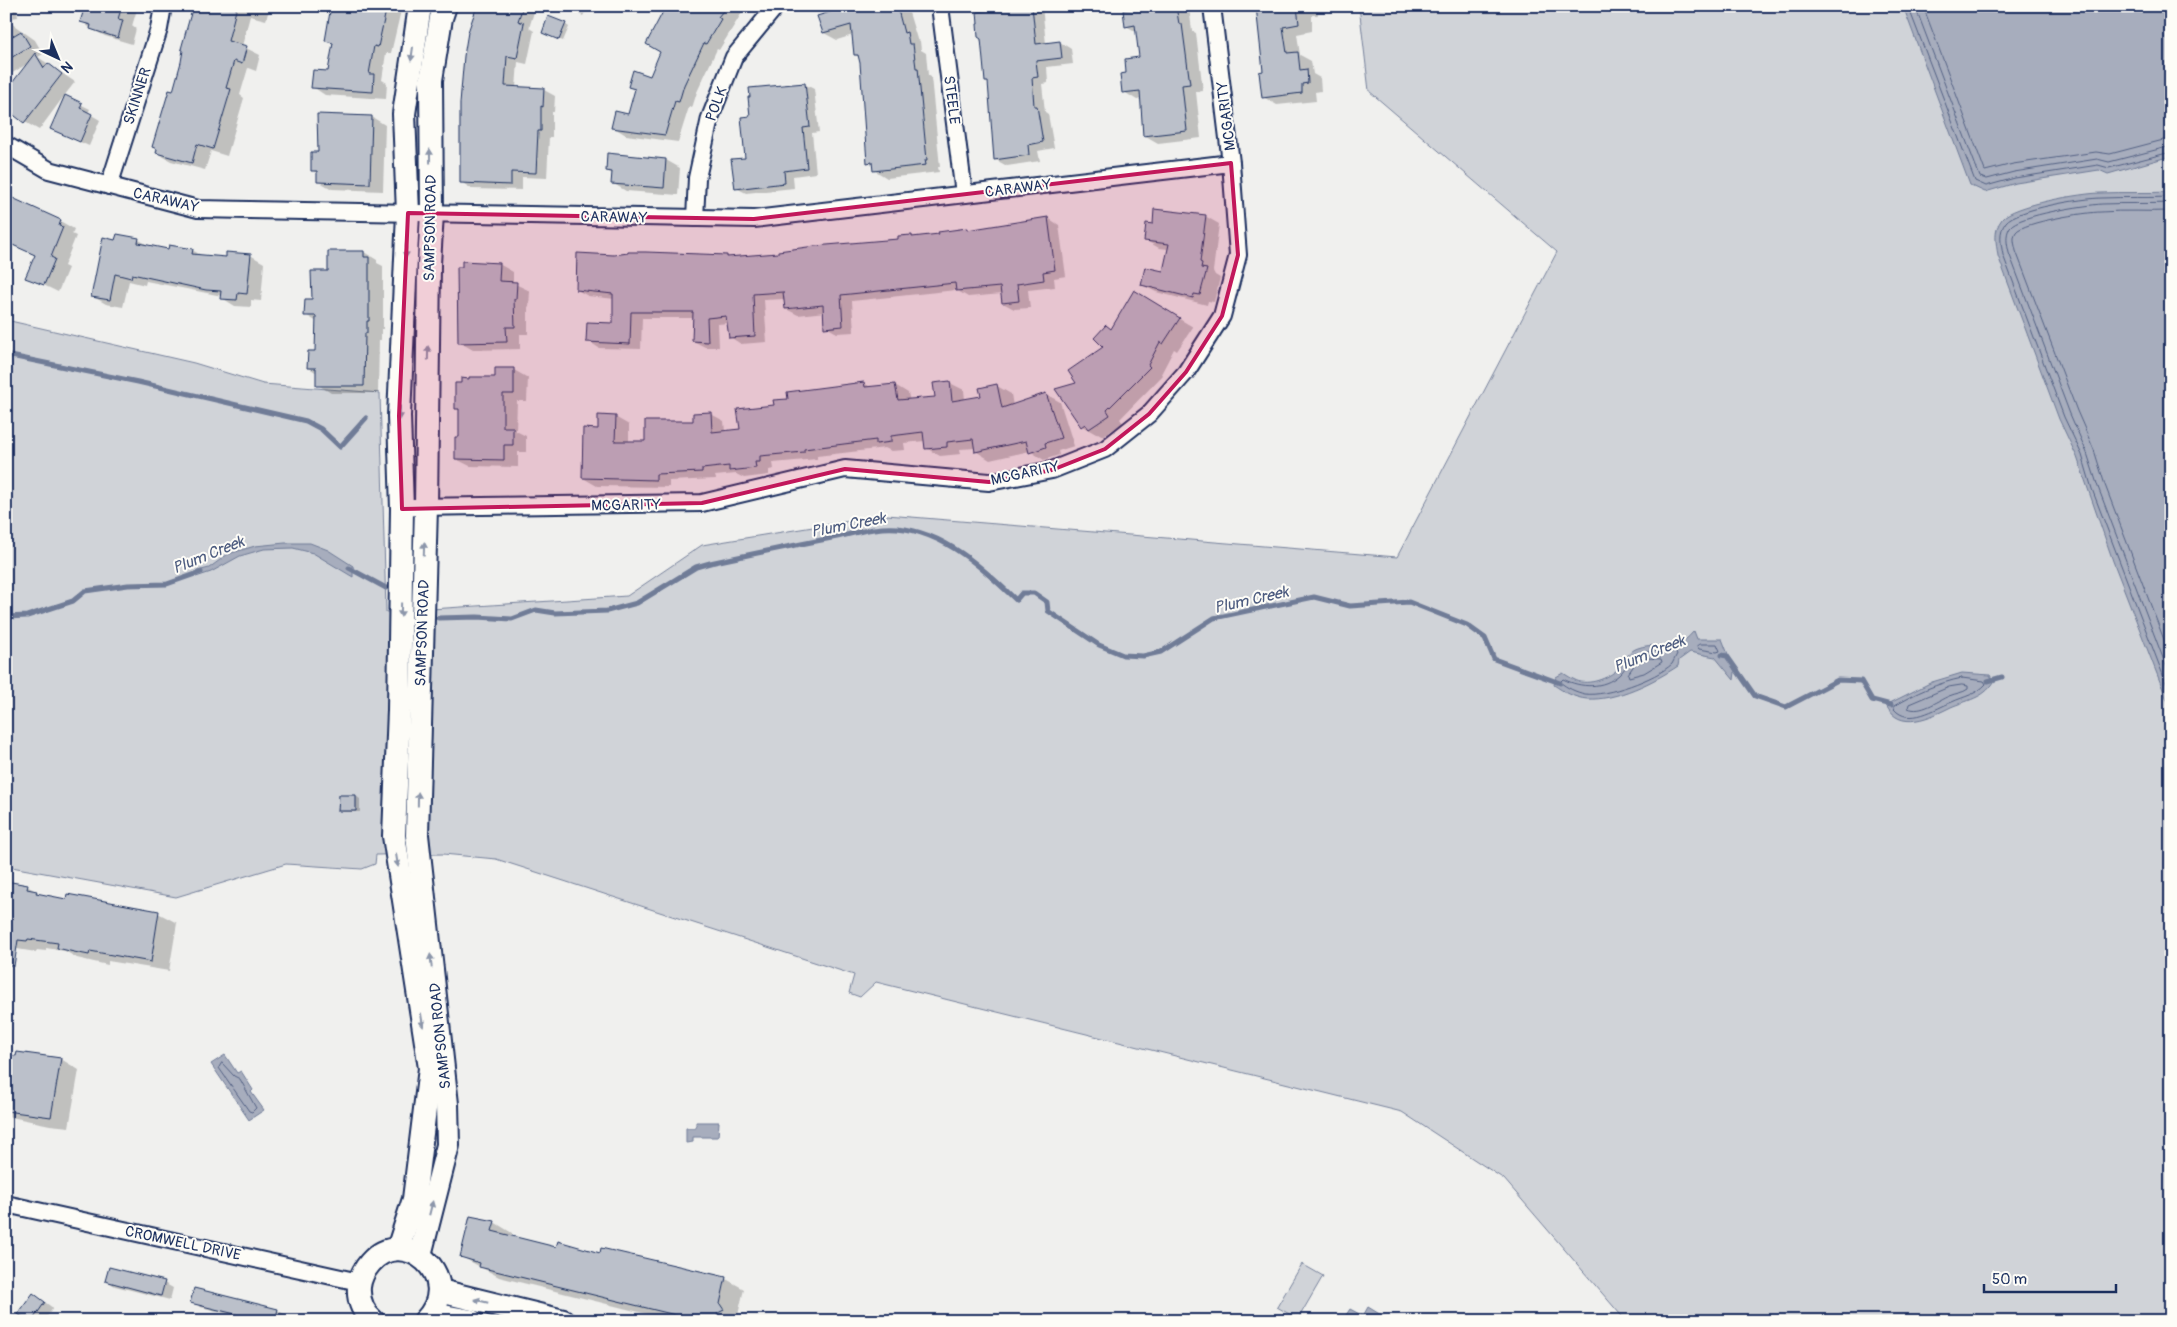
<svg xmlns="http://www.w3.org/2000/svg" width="2177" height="1327" viewBox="0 0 2177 1327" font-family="Pangolin,sans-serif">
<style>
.green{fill:#d0d3d8;stroke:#76819b}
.water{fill:#a7adbd;stroke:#6f7b97}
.shadow{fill:#0003}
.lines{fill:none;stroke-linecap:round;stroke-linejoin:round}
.shore{stroke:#536184;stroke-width:1}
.stream{stroke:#6f7b97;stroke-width:5}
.building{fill:#bbc0ca;stroke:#1b2f5e}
.street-casing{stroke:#1b2f5e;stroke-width:20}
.secondary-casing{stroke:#1b2f5e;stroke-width:26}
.street{stroke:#fdfcf7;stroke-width:16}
.secondary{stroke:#fdfcf7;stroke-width:22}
.oneway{fill:#8c96aa}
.marked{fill:#c2185b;fill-opacity:0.2;stroke:#c2185b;stroke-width:4;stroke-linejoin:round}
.labels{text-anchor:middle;stroke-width:4;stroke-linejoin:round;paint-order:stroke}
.street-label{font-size:15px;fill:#1b2f5e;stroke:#fdfcf7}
.water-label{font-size:16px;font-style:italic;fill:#4c5b7f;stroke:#fdfcf7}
</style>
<rect width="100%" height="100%" fill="#f0f0ee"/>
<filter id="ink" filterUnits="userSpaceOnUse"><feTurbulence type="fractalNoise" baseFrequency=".02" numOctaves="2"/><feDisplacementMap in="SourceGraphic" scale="10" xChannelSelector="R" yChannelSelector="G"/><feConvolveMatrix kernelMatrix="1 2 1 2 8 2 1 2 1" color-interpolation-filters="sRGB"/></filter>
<g filter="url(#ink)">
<g class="green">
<polygon points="1359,6 2171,6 2171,1321 1626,1321 1504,1179 1402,1112 876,982 860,997 849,993 854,975 496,859 443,854 376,855 375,864 362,869 286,864 176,897 6,866 6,320 194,363 263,384 380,393 386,612 627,596 702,545 887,515 1397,557 1557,252 1369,91"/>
<polygon points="1302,1264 1323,1276 1298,1319 1277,1307"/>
</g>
<g class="water">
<polygon points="1903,6 2171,6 2171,156 2108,174 2099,170 2016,183 1985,192 1970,185"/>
<path d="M2171,192V710L2113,561L2077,457L2059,419L1998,256C1996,241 1993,231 2002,219C2012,205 2083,193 2101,193C2124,192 2148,193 2171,192Z"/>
<polygon points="285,543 310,543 328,550 353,566 353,577 313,553 293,548 264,549 240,556 211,572 196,577 194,572 209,568 228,554 255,546"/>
<path d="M1694,631L1697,639H1722L1735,672L1734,680L1715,657L1690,652L1679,660L1678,666C1654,682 1616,701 1587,699C1575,698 1564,692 1554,685L1556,677L1563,673C1568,676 1575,681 1581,682C1595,684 1614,676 1622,664C1627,657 1629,651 1638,648C1663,639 1669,660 1694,631Z"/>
<path d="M1962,673L1990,675L1994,682C1983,699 1967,700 1951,707C1931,717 1899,733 1886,705L1932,682Z"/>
<polygon points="225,1055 237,1073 241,1071 253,1090 251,1092 264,1110 249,1120 211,1064"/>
<polygon points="696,1122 719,1122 718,1137 693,1137 693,1142 686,1143 686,1128 696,1128"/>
<polygon points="1368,1307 1391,1321 1342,1321 1350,1309 1363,1316"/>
</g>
<g class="shadow">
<polygon points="6,6 16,6 18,17 6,19"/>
<polygon points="77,6 138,6 132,26 136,29 132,44 105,36 91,29 82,21 85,11"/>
<polygon points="194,6 270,6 266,20 250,16 242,46 260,55 256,71 248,68 240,95 244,98 227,156 211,151 205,170 171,161 157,153 182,62"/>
<polygon points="333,6 402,6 391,53 386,53 382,80 387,83 386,99 325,95 313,87 329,73 334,45 326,41"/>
<polygon points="478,6 532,6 530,9 534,12 529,28 534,31 527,64 518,62 516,88 544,90 555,96 554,112 552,112 552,137 549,137 547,178 522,177 522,190 472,189 461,182"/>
<polygon points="564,6 588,6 583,16"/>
<polygon points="667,6 750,6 745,12 743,11 719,50 717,49 697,92 692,108 689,107 678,142 626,135 613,127 629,116 636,91 629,87 651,77 661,52"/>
<polygon points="844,6 907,6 917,39 920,41 921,50 926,53 928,75 931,77 940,167 938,167 939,172 887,178 874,170 873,165 868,162 865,91 859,57 855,55 853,35 837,40 824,33 845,9"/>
<polygon points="976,6 1042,6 1046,44 1060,42 1071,49 1073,64 1047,67 1048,83 1042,84 1045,112 1048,114 1054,148 1038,151 1040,161 1007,166 996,160 989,83 986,81"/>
<polygon points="1134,6 1189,6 1192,31 1196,33 1203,91 1196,92 1201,138 1158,143 1144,135 1142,99 1137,100 1124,92 1128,74 1140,58 1137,32 1126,26 1134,10"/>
<polygon points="1255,6 1316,6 1318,15 1312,15 1312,31 1297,34 1300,55 1311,61 1313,74 1320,78 1321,91 1315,92 1316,101 1277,105 1263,97 1265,73 1258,8"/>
<polygon points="8,21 35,40 43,54 38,57 75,82 64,96 90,109 88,113 100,120 89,146 51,129 64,96 39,130 25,122 6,106 30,62 6,77 6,23"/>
<polygon points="565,24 569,27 563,41 547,35"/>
<polygon points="804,84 814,89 819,132 812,133 816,173 793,176 794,188 746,193 736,188 746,159 751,117"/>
<polygon points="372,117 385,125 383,191 332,189 318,181 318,174 312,170 319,154"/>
<polygon points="608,155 666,160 680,168 678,195 626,191 612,183 613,174 607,171"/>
<polygon points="1205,216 1219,224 1213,271 1215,275 1220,278 1214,302 1208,301 1207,305 1156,292 1142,285 1164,273 1169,249 1159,248 1145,240 1154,225"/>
<polygon points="1048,218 1059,225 1066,276 1054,278 1055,287 1028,290 1030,308 1014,309 1003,303 1002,294 968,297 956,290 852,301 854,332 837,333 826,327 825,312 798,315 786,309 785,299 764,300 767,342 741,344 730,337 728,323 718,324 719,347 705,347 693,341 694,318 642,318 641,349 599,348 588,341 614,324 615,299 588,296 577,290 614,256 727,256 730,258 779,254 900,240 912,236 915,238 940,235 967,229 969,231"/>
<polygon points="60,221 74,229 72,234 76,236 64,266 68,268 58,292 27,277 36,256 18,246"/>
<polygon points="139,240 150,246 169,250 192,250 203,256 227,258 250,255 264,263 261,301 251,300 251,307 235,306 222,298 222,296 146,281 145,285 129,281 123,307 106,304 92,296 116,241"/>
<polygon points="364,252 377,260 377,263 383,266 383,329 381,329 381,340 379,340 378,393 331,393 318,385 317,373 309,368 317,352 317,322 306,315 329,272"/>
<polygon points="499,264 513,272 513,283 530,291 529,307 528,306 528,334 520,334 520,349 473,350 459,342"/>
<polygon points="1134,292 1193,327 1177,351 1174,349 1161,374 1163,375 1120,419 1123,423 1103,436 1098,433 1096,434 1082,426 1057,390 1078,384 1105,347 1112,330"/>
<polygon points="514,370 528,378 527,401 517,401 516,431 526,436 526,452 518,452 518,467 470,466 456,459 460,438 460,411 456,408 496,378"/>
<polygon points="864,383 872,388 895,385 908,393 910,401 936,398 950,383 964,390 965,400 982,397 997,386 1011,394 1013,406 1046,394 1060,402 1074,446 1058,451 1059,455 1044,460 1030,451 990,460 977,452 976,448 960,449 961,454 940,456 926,448 925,441 904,443 905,450 891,451 885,448 817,456 817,459 773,463 774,469 769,470 769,475 744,478 736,474 715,476 716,479 669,481 669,487 597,486 583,478 599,430 615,417 629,425 629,442 646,442 711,414 724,421 725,432 741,430 775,406 789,400"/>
<polygon points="340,796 356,796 360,799 360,812 343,812 339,810"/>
<polygon points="27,886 44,896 158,913 177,923 169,971 108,961 108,965 94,962 77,958 65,951 46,948 46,951 37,950 36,952 17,949 6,943"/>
<polygon points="18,1054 61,1059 79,1070 69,1127 50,1125 6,1116 6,1055 17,1058"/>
<polygon points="494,1222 512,1233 512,1237 557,1248 601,1254 726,1279 744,1289 738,1315 741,1321 675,1321 499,1277 462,1257"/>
<polygon points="107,1281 164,1283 173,1288 170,1300 115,1286"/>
<polygon points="42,1300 53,1308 44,1321 30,1321"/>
<polygon points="192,1302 277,1310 286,1315 285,1321 256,1321 201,1307"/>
</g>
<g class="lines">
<g class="shore">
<polyline points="1908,6 1975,181 1986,186 2015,178 2098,165 2109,168 2171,152"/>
<polyline points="1915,6 1980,177 1987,179 2014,172 2097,159 2109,162 2171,146"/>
<polyline points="1923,6 1985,171 2013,164 2096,152 2110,154 2171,138"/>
<path d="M2171,197C2148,198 2125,197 2102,198C2084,198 2016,209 2006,222C1998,232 2001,243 2003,255L2064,417L2082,455L2092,489L2171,696"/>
<path d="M2171,203C2148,204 2125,203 2102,204C2086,205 2018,215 2010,227C2005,235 2007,244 2009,253L2070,414L2087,453L2098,487L2171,679"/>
<path d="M2171,211C2148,212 2124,210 2101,212C2087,212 2023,222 2016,232C2012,238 2015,245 2016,251L2077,411L2094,450L2105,485L2171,658"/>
<polygon points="1700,644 1717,644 1720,651 1717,652 1699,649 1697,646"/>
<path d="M1675,651L1677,654C1675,657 1674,661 1672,664C1656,679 1606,697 1585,694C1576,692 1567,688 1560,682L1563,679C1581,688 1603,689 1619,675C1627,668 1629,657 1640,653C1651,649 1664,655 1675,651Z"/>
<polygon points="1647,658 1661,659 1662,662 1644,673 1629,677 1628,674 1637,661"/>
<path d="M1962,678L1984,681L1986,684C1976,695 1965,696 1952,702C1936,708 1909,727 1894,709V706C1915,693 1938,683 1962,678Z"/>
<path d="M1962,685L1968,686V689C1963,693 1956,693 1949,696C1937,701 1921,714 1908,708L1909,704L1949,687Z"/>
<polygon points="222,1063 234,1076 240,1079 256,1108 252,1112 249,1111 219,1068"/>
</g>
<g class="stream">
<polyline points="6,355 138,382 306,421 321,429 340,447 366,418"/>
<polyline points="349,568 386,588"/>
<polyline points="6,617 27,616 73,601 85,591 128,585 167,584 201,572"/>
<path d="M438,618L477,617L512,619L536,610L555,613L607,611L637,603L696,567L710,563C752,554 795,545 837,537C856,533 878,526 897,528C945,532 984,569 1016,600L1022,593H1034L1047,602L1048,611L1099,645L1123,655L1143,656L1161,652L1214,618L1314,597L1350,606L1409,602L1467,625L1485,638L1494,659L1560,683"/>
<polyline points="1722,655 1727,656 1755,696 1786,707 1838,680 1861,681 1872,700 1891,705"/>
<polyline points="1988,681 2002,677"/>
</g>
</g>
<g class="building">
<polygon points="85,6 122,6 118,19 123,20 118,38 90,29 91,25 80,22"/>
<polygon points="193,6 237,6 228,41 247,46 242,64 234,61 226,88 231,89 213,149 197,144 192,163 156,153 157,149 152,147 169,90 173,91 181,62 183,50 181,49"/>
<polygon points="331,6 387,6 378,47 374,46 369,74 374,74 373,92 311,88 313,70 328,71 333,43 325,41"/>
<polygon points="477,6 523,6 518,21 524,23 517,58 507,56 505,86 544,88 543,107 541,106 541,131 538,131 536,173 511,172 511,185 460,183 460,103 464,56 468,32"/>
<polygon points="666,6 727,6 718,17 721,19 706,44 704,43 684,85 679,102 675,101 665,135 611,128 615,111 628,114 635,89 628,87 633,70 650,76 660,52 646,44"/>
<polygon points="850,6 897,6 904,33 907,32 909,44 913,44 916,68 918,68 927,160 925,160 926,165 873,171 872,162 867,163 860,63 858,55 854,55 851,25 823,33 817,16"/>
<polygon points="1022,6 1032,6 1036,44 1060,41 1062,58 1036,61 1038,77 1032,78 1034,106 1037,106 1043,142 1028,145 1029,155 994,160 988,82 985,82 981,39 978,37 977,24 978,24 977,12"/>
<polygon points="1153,6 1176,6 1179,24 1182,24 1190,84 1182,85 1187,131 1143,136 1140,91 1122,93 1120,74 1126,73 1125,59 1139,57 1135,25 1125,27 1123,10"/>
<polygon points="1256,6 1297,6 1299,24 1283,27 1287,53 1298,52 1300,70 1307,69 1308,83 1302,84 1302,93 1262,98 1259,72 1263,71"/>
<polygon points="548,16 566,23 559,40 542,33"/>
<polygon points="21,31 30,46 6,61 6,40"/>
<polygon points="35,53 44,68 48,63 62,74 24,123 6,109 6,91"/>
<polygon points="805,83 810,127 803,128 807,168 784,171 785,183 735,189 731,159 745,158 741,117 750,116 748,97 750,97 749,88"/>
<polygon points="65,95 82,103 80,108 92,114 80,142 50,129"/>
<polygon points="317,114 372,116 370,184 317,182 317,171 311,171 311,152 318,152"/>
<polygon points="607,153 666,159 664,188 611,184 612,172 606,171"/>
<polygon points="6,195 61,220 59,226 63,227 51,257 55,259 44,285 25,278 35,255 6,242"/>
<polygon points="1154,209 1206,215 1200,262 1202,263 1201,268 1207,269 1200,295 1194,294 1193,298 1141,285 1145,267 1163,271 1169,244 1144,241 1146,223 1153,224"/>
<polygon points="1048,217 1055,270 1043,272 1044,280 1017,284 1019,301 1002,303 1000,287 956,291 955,283 841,295 843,326 824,328 823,305 785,309 783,292 753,294 755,336 729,338 726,316 707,318 708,342 692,341 693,312 631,312 630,344 586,342 587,322 613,323 613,294 576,290 577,253 614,255 628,253 628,252 646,252 727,255 727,257 778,253 778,251 815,246 898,239 898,236 912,235 912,237 939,234 938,232 967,228 967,230"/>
<polygon points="117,234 139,238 138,243 168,249 169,245 193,249 192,254 226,257 226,252 251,254 247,294 238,293 237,300 220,299 221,291 206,290 132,274 131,278 115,274 110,300 91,297 103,237 115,240"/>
<polygon points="328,251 364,251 364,257 369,257 369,321 367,321 367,333 365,333 364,386 316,386 316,368 307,368 308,351 315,351 316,316 304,316 305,299 312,299 311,271 328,271"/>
<polygon points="462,261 500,263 499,281 517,282 516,299 514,299 515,327 506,327 507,342 458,343 457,267 462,267"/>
<polygon points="1134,290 1180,318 1163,344 1160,342 1148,365 1150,367 1107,410 1110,415 1089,429 1085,424 1081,427 1055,389 1076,383 1068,371 1103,347 1094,338 1106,325 1111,329"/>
<polygon points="495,368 514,368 514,394 503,394 503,427 513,427 513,445 504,445 504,460 455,459 455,437 459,437 459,409 455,409 455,383 461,383 461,378 469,379 469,377 495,377"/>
<polygon points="950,381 952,401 981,396 979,388 997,384 1002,408 1046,393 1061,438 1045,443 1046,447 1029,453 1026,441 975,452 973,439 947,442 947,447 925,449 923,432 891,436 891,442 876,444 876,440 804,449 804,452 760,456 760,462 755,462 756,468 729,471 729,466 702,469 702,472 656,474 656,480 582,478 583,428 598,429 598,415 616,416 615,441 645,441 645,421 693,421 693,413 711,412 712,432 740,429 737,409 774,405 773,400 788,399 787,392 864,382 865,387 895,384 898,400 935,397 933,383"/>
<polygon points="339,795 356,795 356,811 338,811"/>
<polygon points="6,881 28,885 27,889 37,891 36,893 66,899 67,894 159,911 151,962 90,951 89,955 74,952 57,948 58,943 28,939 27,941 18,940 14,966 6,965"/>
<polygon points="17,1052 61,1058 51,1117 6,1111 6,1054 16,1056"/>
<polygon points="470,1216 495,1221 492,1231 556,1247 558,1241 600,1253 601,1248 726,1277 720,1304 724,1310 718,1313 716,1321 700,1321 479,1267 480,1263 460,1257"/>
<polygon points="109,1267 165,1281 161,1296 105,1281"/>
<polygon points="194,1288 278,1309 275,1321 264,1321 190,1303"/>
<polygon points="33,1293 45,1302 32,1321 28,1321 18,1314"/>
</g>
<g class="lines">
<g class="street-casing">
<g id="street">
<polyline points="940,6 964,194"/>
<polyline points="6,145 49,170 198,209 754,219 1231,163"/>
<polyline points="109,186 159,29 163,6"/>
<polyline points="695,218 697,178 710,118 734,57 776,6"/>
<polyline points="402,509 414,507 702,503 845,469 989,482 1052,470 1105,449 1149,414 1186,372 1222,316 1238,255 1231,163 1212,6"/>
<polyline points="6,1204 359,1282"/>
</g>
</g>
<g class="secondary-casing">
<g id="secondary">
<polyline points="398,1249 414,1199 430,1068 394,836 399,710 402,509 399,416 408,213 404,114 420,6"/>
<polyline points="420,1255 448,1145 447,1104 417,835 426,507 429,264 432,213 431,80 441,18 445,6"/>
<polyline points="440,1291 563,1321"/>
<polyline points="432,1314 471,1321"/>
<path d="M373,1321C363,1312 358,1300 359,1287C360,1277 364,1270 370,1263C403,1223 467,1278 425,1321"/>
</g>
</g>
<use href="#street" class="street"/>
<use href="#secondary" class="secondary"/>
</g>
<defs><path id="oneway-solid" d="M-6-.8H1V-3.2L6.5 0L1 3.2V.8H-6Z" transform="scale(1.25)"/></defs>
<g class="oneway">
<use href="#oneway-solid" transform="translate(412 54) rotate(98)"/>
<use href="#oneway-solid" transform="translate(430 156) rotate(-91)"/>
<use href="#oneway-solid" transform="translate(406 251) rotate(92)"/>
<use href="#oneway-solid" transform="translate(428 353) rotate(-89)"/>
<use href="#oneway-solid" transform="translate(400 413) rotate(90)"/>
<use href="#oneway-solid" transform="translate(424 549) rotate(-88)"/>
<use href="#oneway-solid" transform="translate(401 610) rotate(91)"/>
<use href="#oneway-solid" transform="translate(418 799) rotate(-89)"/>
<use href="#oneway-solid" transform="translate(397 860) rotate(81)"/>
<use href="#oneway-solid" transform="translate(431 961) rotate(-96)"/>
<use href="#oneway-solid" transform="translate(422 1020) rotate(81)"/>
<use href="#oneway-solid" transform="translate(431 1208) rotate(-76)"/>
<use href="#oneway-solid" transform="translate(481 1301) rotate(-166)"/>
</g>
</g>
<path class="marked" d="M1231,163L1238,255L1222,316L1186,372L1149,414L1105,449L1052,470L989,482L845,469L702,503L402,509L399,416L408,213L754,219Z"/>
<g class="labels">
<g class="street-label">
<text transform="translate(137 96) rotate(-72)" y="5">SKINNER</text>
<text transform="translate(952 100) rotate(83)" y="5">STEELE</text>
<text transform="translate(716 104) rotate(-70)" y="5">POLK</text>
<text transform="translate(1226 116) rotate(-97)" y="5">MCGARITY</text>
<text transform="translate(1018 188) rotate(-7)" y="5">CARAWAY</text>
<text transform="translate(166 200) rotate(13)" y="5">CARAWAY</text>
<text transform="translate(614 217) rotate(1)" y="5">CARAWAY</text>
<text transform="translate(430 228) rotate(-89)" y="5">SAMPSON ROAD</text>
<text transform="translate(1025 473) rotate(-12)" y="5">MCGARITY</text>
<text transform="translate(626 505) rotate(-1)" y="5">MCGARITY</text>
<text transform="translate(422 633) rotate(-88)" y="5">SAMPSON ROAD</text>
<text transform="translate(440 1036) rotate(-96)" y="5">SAMPSON ROAD</text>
<text transform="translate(183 1243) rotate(12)" y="5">CROMWELL DRIVE</text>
</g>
<g class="water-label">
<text transform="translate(848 524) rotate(-11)" y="6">Plum Creek</text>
<text transform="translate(208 554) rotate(-22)" y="6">Plum Creek</text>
<text transform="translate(1251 599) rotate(-13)" y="6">Plum Creek</text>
<text transform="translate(1649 653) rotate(-22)" y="6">Plum Creek</text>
</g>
</g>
<rect width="2177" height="1327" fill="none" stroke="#fdfcf7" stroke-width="25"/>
<rect x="12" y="12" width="2152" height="1302" fill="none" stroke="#1b2f5e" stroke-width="2" filter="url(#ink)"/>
<g transform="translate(58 58) rotate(136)" stroke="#fdfcf7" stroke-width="4" paint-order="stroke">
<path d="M0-4L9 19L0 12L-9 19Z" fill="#1b2f5e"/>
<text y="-8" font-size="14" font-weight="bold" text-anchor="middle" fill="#1b2f5e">N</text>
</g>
<path d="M1984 1284v8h132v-8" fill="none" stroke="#1b2f5e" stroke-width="2.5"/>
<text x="1992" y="1284" font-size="15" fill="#1b2f5e" stroke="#fdfcf7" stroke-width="4" paint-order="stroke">50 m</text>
</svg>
